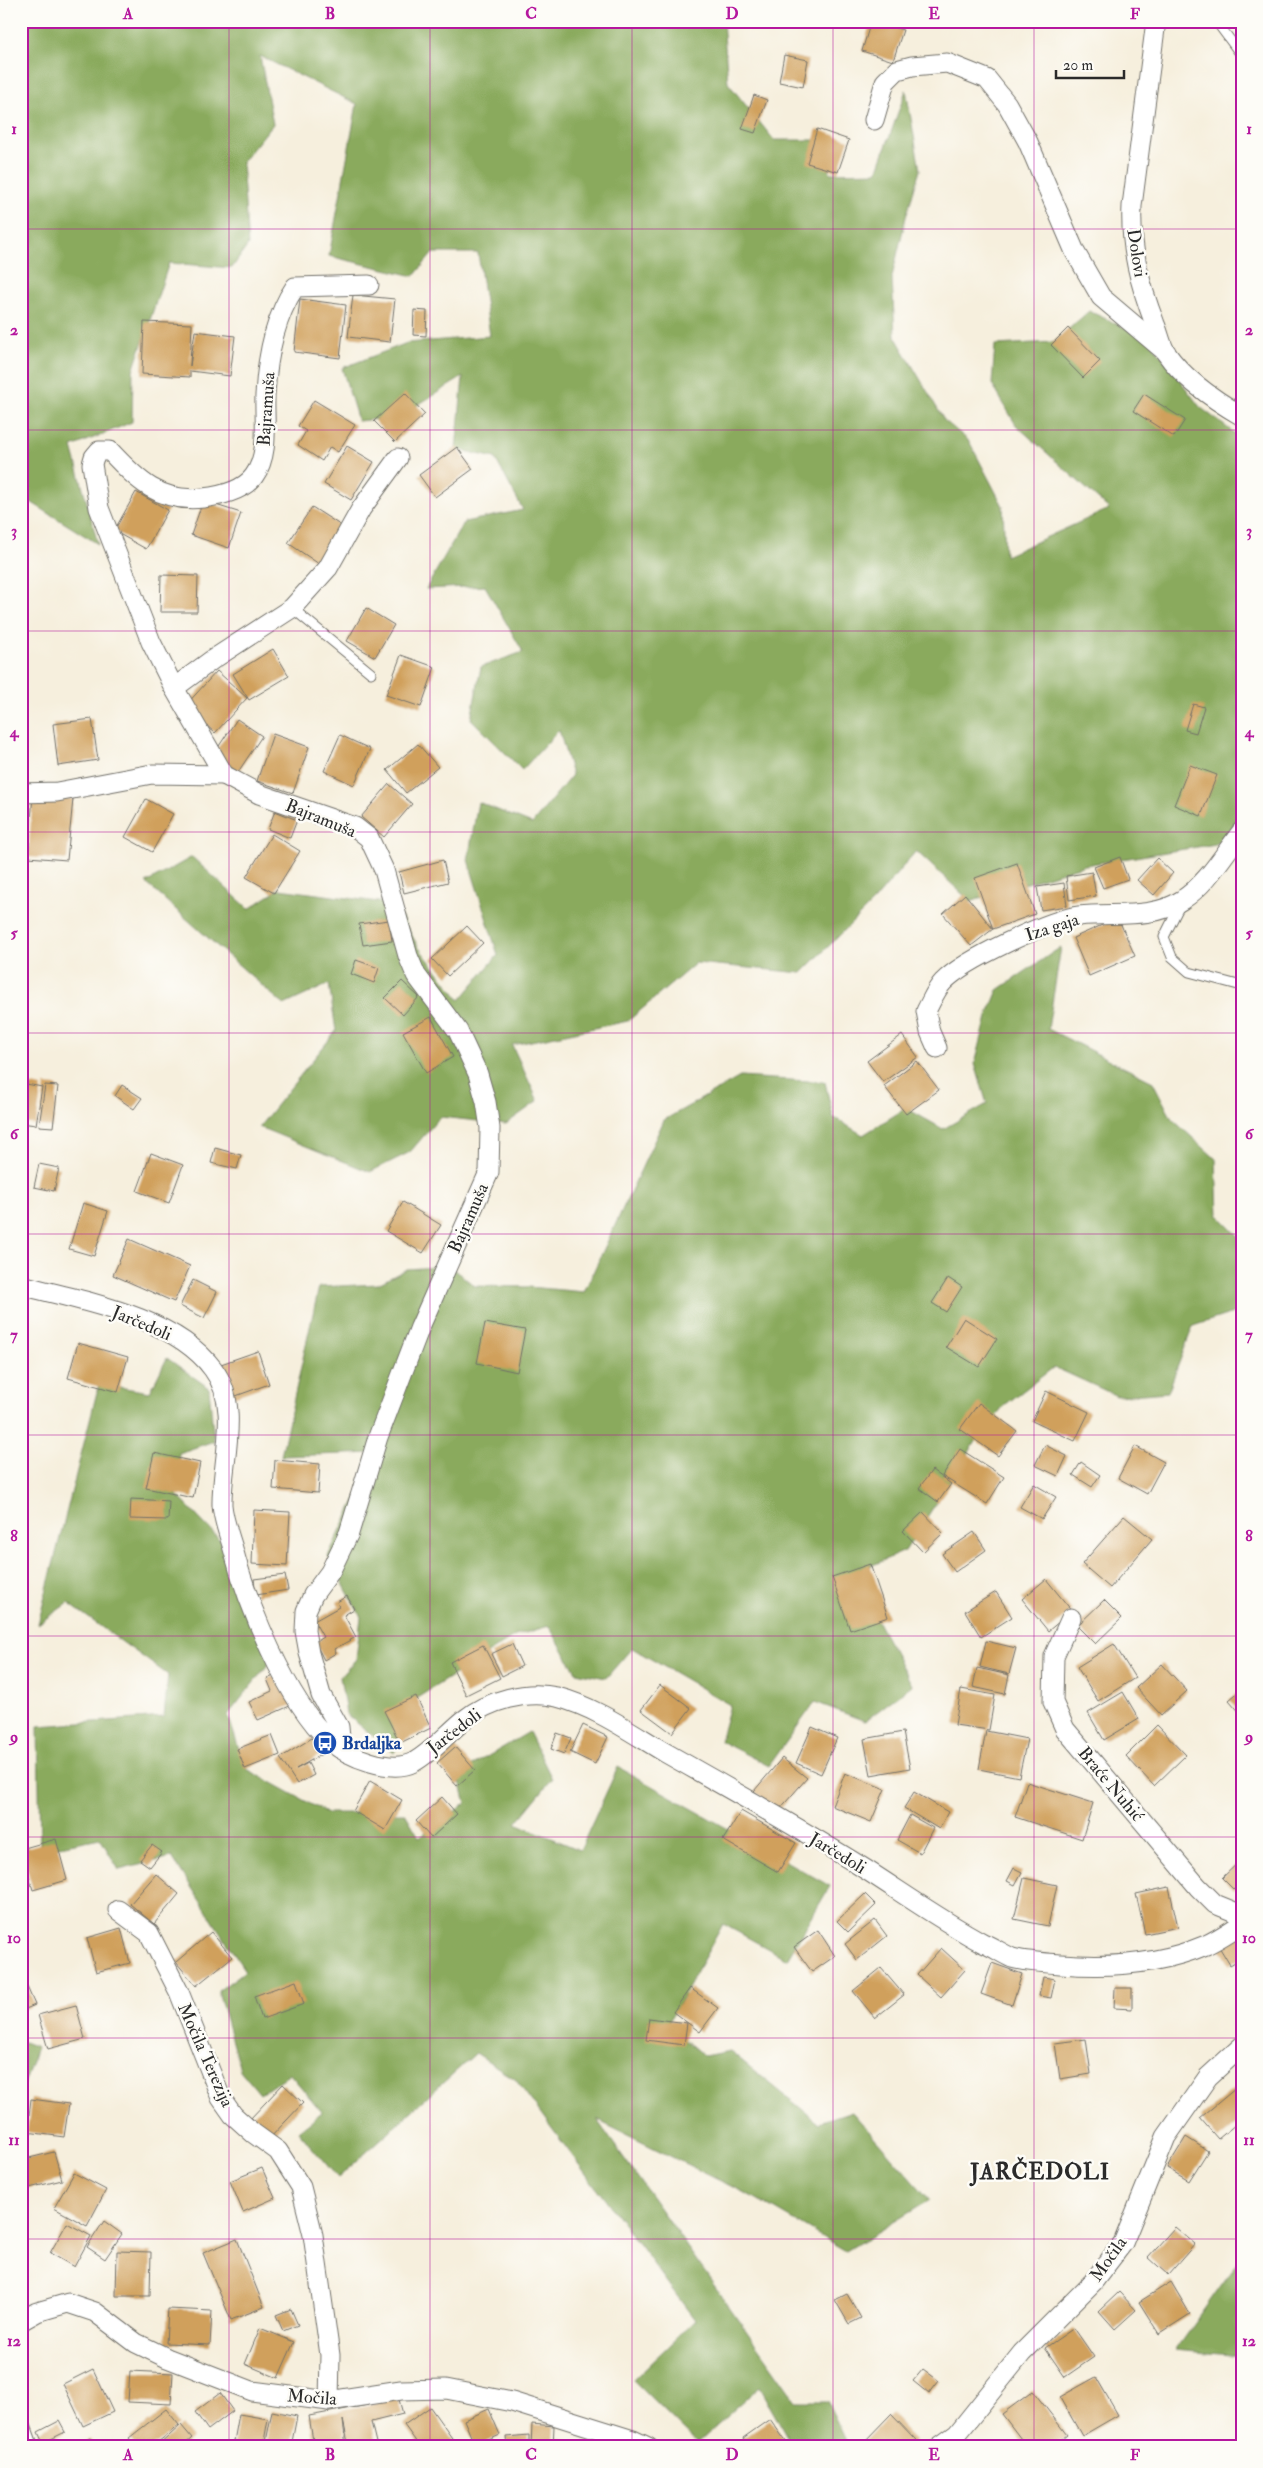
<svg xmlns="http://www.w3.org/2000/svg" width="1263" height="2468" viewBox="0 0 1263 2468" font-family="'IM FELL Double Pica',serif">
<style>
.forest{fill:#8aaa5d;stroke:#5a6a44}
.building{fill:#d0a05c}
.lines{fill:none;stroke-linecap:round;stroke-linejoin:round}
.service-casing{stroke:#727069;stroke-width:11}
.minor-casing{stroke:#727069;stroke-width:21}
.service{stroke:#fff;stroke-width:9}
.minor{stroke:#fff;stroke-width:19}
.grid{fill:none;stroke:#b5179e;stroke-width:1;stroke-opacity:0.55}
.labels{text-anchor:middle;stroke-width:5;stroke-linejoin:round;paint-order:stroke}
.street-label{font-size:18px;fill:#2b2b2b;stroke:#fdfcf7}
.transit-label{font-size:18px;font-weight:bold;fill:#164399;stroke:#fdfcf7;text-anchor:start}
.district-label{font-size:22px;font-weight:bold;letter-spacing:1px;fill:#2b2b2b;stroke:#fdfcf7}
.neatline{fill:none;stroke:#b5179e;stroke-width:2}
.grid-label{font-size:16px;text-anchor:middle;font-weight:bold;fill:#b5179e}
</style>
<rect width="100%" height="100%" fill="#fdfcf7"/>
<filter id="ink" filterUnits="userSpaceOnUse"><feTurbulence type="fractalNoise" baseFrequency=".02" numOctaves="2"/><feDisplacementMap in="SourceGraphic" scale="10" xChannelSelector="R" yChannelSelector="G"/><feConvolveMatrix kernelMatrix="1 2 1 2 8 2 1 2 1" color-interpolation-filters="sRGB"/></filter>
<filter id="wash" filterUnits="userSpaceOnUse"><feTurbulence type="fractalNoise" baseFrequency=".0096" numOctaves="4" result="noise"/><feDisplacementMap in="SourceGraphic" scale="20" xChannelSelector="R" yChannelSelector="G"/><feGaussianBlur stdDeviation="1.12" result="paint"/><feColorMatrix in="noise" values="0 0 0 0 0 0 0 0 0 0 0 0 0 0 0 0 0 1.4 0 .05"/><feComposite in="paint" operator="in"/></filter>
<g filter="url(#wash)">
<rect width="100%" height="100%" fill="#f6efdd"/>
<g class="forest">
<polygon points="21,21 723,21 728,83 774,140 819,140 830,173 877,172 906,90 920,170 906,217 892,277 895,336 944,420 969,441 1003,506 1005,556 1109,509 1016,425 992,384 995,345 1054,342 1089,311 1149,339 1200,407 1242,439 1242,816 1216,844 1085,865 970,901 916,851 874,901 802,973 696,963 628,1021 512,1045 538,1101 506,1124 440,1117 410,1152 370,1172 259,1127 336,1031 329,984 284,1005 146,883 192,857 249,909 279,889 394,904 419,948 460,1000 498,955 468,860 478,802 532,824 572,775 559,730 522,770 471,719 481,667 523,652 485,586 426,589 464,522 523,510 495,458 456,449 463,377 398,417 358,421 342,368 407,343 490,336 478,253 433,253 414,276 329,256 357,104 260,56 273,124 242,162 248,245 232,268 169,263 133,371 132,422 72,447 98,544 21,496"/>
<polygon points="1061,947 1048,1029 1153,1082 1172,1119 1216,1159 1218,1215 1242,1239 1242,1310 1193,1326 1168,1392 1117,1396 1054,1367 1006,1404 977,1440 905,1551 852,1574 912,1685 865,1721 815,1702 769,1766 720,1741 730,1705 632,1648 606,1678 576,1672 549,1626 515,1636 417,1698 394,1753 346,1714 340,1677 356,1659 361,1617 328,1556 378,1453 281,1456 319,1287 378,1284 407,1269 449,1266 475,1286 529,1287 584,1292 664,1120 740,1077 825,1082 833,1117 863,1135 906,1108 943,1129 987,1104 975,1064 987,1017 998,990"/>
<polygon points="167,1358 209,1388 214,1441 179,1453 176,1494 221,1541 270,1662 228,1715 245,1768 327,1813 405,1813 419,1837 466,1803 458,1774 529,1732 552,1779 516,1823 580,1850 618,1767 830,1886 787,1959 723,1924 667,2025 704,2056 730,2051 819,2123 852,2112 930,2200 846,2251 755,2198 597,2120 796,2401 827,2401 849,2447 793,2447 759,2387 697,2443 633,2380 695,2320 515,2079 476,2053 338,2178 298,2131 322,2112 290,2074 260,2094 240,2070 218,1991 245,1971 172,1857 119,1870 100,1838 40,1850 38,1726 164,1717 168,1675 68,1603 38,1624 99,1384 150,1392"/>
<polygon points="21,2041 37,2047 21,2094"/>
<polygon points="1242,2256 1242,2356 1175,2350"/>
</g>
<g id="blocks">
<g class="building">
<polygon points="871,21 903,30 893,61 862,51"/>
<polygon points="784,55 808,60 803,87 779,82"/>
<polygon points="754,95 767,100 755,133 742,129"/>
<polygon points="817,129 849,140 838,172 807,163"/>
<polygon points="353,295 395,299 390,342 348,337"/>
<polygon points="300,299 346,305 340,358 294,352"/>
<polygon points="414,310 427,311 426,336 413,335"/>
<polygon points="144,322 192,324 190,366 195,331 235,336 230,376 190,371 190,377 142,374"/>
<polygon points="1068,328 1100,361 1083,378 1051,345"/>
<polygon points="405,393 425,414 395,442 374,421"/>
<polygon points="1144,394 1185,420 1174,437 1133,411"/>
<polygon points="314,400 355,425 338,452 330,447 322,461 298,445 306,431 298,426"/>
<polygon points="347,446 374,462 351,500 324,484"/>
<polygon points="457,447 473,469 435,497 419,475"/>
<polygon points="136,492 168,510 146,549 114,531"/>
<polygon points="203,501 241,513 229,548 191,535"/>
<polygon points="312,507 343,527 319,564 288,543"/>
<polygon points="161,575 198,576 197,612 160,612"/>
<polygon points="366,608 394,625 375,657 347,641"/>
<polygon points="273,649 289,676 249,700 233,674"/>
<polygon points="401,655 435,667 421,707 386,695"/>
<polygon points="217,671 247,698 215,733 185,706"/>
<polygon points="1193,704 1204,707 1196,733 1185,730"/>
<polygon points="92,719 98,760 58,766 53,724"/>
<polygon points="237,719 262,736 238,772 213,755"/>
<polygon points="273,734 309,747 293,793 257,781"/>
<polygon points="340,735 370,749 354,785 324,771"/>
<polygon points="418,744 438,767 406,793 387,770"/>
<polygon points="1190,765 1217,775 1201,816 1174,805"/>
<polygon points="389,784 412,804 384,837 361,817"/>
<polygon points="33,795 73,799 67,860 28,857"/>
<polygon points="146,799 173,814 152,852 125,837"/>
<polygon points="275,811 297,820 290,838 268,829"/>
<polygon points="272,834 300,851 274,893 246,877"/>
<polygon points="1120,857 1128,879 1103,888 1094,867"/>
<polygon points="1157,858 1173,873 1154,895 1137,880"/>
<polygon points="443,860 448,882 404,893 399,872"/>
<polygon points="1017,863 1035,914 993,929 971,946 943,914 965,894 993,929 975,878"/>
<polygon points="1092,872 1096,896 1069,900 1066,876"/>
<polygon points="1064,883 1067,906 1041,910 1037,887"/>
<polygon points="1118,918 1135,956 1089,976 1073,938"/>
<polygon points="389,920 392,941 363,945 359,924"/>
<polygon points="467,926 483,943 448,976 432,959"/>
<polygon points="356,960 379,968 374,983 351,974"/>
<polygon points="402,981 419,997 403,1015 385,998"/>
<polygon points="431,1017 453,1057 426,1073 403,1032"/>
<polygon points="902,1035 918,1057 883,1082 867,1061"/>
<polygon points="917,1061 939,1090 906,1114 884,1086"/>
<polygon points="21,1083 42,1087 36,1125 21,1123"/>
<polygon points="45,1085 58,1086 53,1127 39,1126"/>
<polygon points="122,1085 142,1098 134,1109 115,1096"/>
<polygon points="215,1148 241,1155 237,1169 211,1163"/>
<polygon points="151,1153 183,1165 169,1203 137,1191"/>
<polygon points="39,1164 59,1168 54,1191 34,1187"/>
<polygon points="403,1202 441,1225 423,1253 386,1231"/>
<polygon points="83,1203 108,1211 94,1256 69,1249"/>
<polygon points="129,1239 190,1266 174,1302 113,1275"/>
<polygon points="948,1278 962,1287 946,1312 932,1303"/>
<polygon points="193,1280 217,1292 204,1318 180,1306"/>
<polygon points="964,1318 997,1339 979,1367 946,1347"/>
<polygon points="485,1323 525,1330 517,1372 477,1363"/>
<polygon points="78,1343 128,1357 118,1392 68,1378"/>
<polygon points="258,1351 269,1384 233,1397 221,1364"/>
<polygon points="1046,1391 1089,1412 1075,1441 1032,1421"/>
<polygon points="979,1403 1017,1431 998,1456 960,1429"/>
<polygon points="1045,1445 1067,1456 1058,1476 1035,1465"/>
<polygon points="1135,1446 1164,1462 1147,1494 1118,1478"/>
<polygon points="960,1449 1004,1477 987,1504 942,1476"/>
<polygon points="154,1453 200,1463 193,1498 146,1488"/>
<polygon points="275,1460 320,1464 318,1493 273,1489"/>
<polygon points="1081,1462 1100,1475 1092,1487 1073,1475"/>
<polygon points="932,1470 951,1484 938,1502 919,1488"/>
<polygon points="1034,1484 1056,1497 1042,1519 1020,1507"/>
<polygon points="131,1499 169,1501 168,1520 130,1519"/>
<polygon points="254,1510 290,1512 287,1566 252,1564"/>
<polygon points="923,1512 943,1533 923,1552 903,1531"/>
<polygon points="1124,1516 1152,1539 1110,1588 1082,1564"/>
<polygon points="974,1532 986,1550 955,1572 942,1554"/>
<polygon points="870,1564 888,1617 850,1630 832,1577"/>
<polygon points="285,1575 288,1590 256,1595 254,1579"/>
<polygon points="1046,1579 1072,1611 1048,1631 1022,1599"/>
<polygon points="996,1592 1012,1617 981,1637 965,1611"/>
<polygon points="347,1596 354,1609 344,1615 356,1637 334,1649 336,1653 324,1660 315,1642 323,1637 314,1621 339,1607 337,1602"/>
<polygon points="1104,1600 1122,1618 1095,1644 1077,1626"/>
<polygon points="986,1641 1016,1648 1009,1674 980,1667"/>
<polygon points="512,1644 522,1666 502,1676 491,1654"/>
<polygon points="1114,1644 1135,1678 1098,1701 1077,1667"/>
<polygon points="483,1645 500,1678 466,1695 450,1662"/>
<polygon points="1162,1664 1187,1691 1161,1715 1136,1688"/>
<polygon points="977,1668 1009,1675 1005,1694 973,1687"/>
<polygon points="278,1674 292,1705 258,1720 249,1702 272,1691 267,1679"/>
<polygon points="660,1685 691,1708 672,1733 641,1710"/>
<polygon points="961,1689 995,1695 989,1730 955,1725"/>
<polygon points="1242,1689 1242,1715 1229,1700"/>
<polygon points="1123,1692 1139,1719 1104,1740 1088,1713"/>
<polygon points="416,1696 431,1728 400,1743 384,1711"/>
<polygon points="583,1725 608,1737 595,1764 570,1752"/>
<polygon points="1157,1725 1186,1755 1154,1786 1126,1756"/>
<polygon points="812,1727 837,1738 821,1774 796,1763"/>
<polygon points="986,1731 1027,1739 1019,1777 979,1769"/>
<polygon points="903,1732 910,1768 871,1775 864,1739"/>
<polygon points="557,1733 571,1738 564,1754 551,1749"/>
<polygon points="272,1735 280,1755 245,1769 237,1749"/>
<polygon points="312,1738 322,1754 296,1769 308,1763 314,1775 297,1784 280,1758"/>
<polygon points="455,1747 475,1770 457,1786 437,1763"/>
<polygon points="782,1758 807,1778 778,1811 754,1791"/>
<polygon points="845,1773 885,1789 871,1822 832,1806"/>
<polygon points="370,1781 402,1800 385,1830 353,1811"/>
<polygon points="1027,1782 1093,1803 1082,1839 1015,1817"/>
<polygon points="914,1792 948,1812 939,1829 904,1808"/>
<polygon points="442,1797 457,1814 431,1838 416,1821"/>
<polygon points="741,1811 796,1843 778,1872 723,1840"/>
<polygon points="910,1815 933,1828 920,1853 897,1840"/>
<polygon points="56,1839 67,1880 33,1890 21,1849"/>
<polygon points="152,1845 162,1852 150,1867 140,1860"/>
<polygon points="1242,1859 1242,1883 1234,1890 1222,1878"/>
<polygon points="1014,1868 1022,1872 1015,1885 1007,1881"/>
<polygon points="156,1874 179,1894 154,1924 130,1904"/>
<polygon points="1024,1878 1057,1885 1048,1926 1014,1919"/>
<polygon points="1169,1887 1178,1927 1145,1934 1136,1894"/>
<polygon points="865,1894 876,1905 848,1932 837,1921"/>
<polygon points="875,1920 887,1936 857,1960 845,1944"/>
<polygon points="121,1928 130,1963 96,1972 87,1938"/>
<polygon points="818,1930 835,1956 812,1972 794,1947"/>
<polygon points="1242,1931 1242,1958 1230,1965 1218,1945"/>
<polygon points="211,1932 232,1957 196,1986 176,1962"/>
<polygon points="941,1948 965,1970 941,1997 917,1975"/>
<polygon points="992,1963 1022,1974 1012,2005 981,1994"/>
<polygon points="881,1968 904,1995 875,2018 853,1991"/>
<polygon points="21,1973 35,2005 21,2011"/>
<polygon points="1043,1977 1055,1979 1051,1998 1039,1996"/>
<polygon points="296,1981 304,2004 262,2019 254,1996"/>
<polygon points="690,1988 718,2008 700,2032 673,2012"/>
<polygon points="1115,1988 1132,1988 1132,2009 1114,2008"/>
<polygon points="76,2005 85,2039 48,2049 38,2015"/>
<polygon points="649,2018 687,2023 684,2045 646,2040"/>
<polygon points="1086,2039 1091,2074 1060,2079 1055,2043"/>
<polygon points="1242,2083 1242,2119 1218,2139 1200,2118"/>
<polygon points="283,2084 303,2103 269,2139 249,2120"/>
<polygon points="31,2099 69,2104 64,2137 27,2132"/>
<polygon points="1186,2137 1208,2151 1189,2181 1167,2168"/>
<polygon points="54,2152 62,2180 21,2190 21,2160"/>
<polygon points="262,2168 275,2198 243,2212 230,2181"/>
<polygon points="74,2173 106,2190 87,2226 54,2208"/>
<polygon points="104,2221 122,2234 105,2259 87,2247"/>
<polygon points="67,2223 91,2236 74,2267 50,2253"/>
<polygon points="1175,2227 1195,2244 1168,2275 1148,2257"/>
<polygon points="237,2239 264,2307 231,2320 203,2253"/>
<polygon points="117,2251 151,2252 150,2296 116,2296"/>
<polygon points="1171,2282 1190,2314 1159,2334 1139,2302"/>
<polygon points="1119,2292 1136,2310 1115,2329 1099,2311"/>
<polygon points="847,2294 861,2318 849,2324 835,2300"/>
<polygon points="168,2309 212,2311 210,2345 166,2343"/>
<polygon points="291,2309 298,2325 283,2331 276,2315"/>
<polygon points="260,2328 294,2342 278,2378 245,2364"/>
<polygon points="1074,2328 1094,2357 1065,2377 1045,2348"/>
<polygon points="93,2369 113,2412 83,2426 63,2384"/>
<polygon points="923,2369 939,2381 929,2394 913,2381"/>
<polygon points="130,2371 173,2373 171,2404 128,2402"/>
<polygon points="1096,2377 1118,2415 1082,2436 1060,2397"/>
<polygon points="1033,2391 1067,2435 1052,2447 1027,2447 1002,2414"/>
<polygon points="220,2393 233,2411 208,2430 195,2412"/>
<polygon points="398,2396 403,2414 371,2422 377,2447 349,2447 343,2420 346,2447 327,2447 337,2443 314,2447 309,2416 368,2405"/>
<polygon points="430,2407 454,2441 445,2447 420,2447 404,2425"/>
<polygon points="166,2409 179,2425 152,2447 136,2447 129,2438"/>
<polygon points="489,2409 500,2435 475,2446 464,2420"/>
<polygon points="272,2411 297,2416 291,2447 265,2447"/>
<polygon points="239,2414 268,2419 263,2447 233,2447"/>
<polygon points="891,2414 916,2440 910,2447 864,2447 862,2444"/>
<polygon points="770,2419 789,2446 749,2447 743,2438"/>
<polygon points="59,2421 65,2432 43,2443 38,2432"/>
<polygon points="532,2424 554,2426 553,2447 531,2447"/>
<polygon points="181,2425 192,2438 182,2447 157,2447"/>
<polygon points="529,2435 529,2447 507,2447 506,2437"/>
<polygon points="90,2438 95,2447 74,2447"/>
<polygon points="558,2439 589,2444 588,2447 557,2447"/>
</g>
</g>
</g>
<g filter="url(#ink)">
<use href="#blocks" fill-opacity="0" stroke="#727069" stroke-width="1"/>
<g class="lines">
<g class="service-casing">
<g id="service">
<polyline points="1216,21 1242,56"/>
<polyline points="292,608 371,673"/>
<polyline points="1180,905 1164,937 1172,957 1189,972 1242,986"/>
<polyline points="21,2412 34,2447"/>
</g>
</g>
<g class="minor-casing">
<g id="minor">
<path d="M1156,21L1132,206C1130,248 1140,285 1155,324C1159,333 1161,345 1166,353C1183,378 1216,401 1242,416"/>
<polyline points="874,120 885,82 897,70 912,66 947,63 987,79 1007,104 1028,142 1075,252 1101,297 1166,352"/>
<polyline points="174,688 212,660 292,608 328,568 361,509 398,458"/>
<polyline points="21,793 57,792 152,774 224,775"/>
<path d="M937,1048L930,1032L926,1011C931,1002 936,989 943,982C964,960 1049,920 1079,916C1113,912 1153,920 1182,900C1207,884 1224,854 1242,831"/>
<path d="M21,1285C82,1301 174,1316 213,1369C242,1407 221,1462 222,1505C223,1518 228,1532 232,1545C247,1603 286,1700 330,1741C348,1757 391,1774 414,1762C432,1752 448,1733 464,1720C488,1700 527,1690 557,1697C596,1707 632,1733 666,1753C733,1791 800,1828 865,1869C904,1894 942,1921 983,1943C993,1947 1003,1954 1012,1958C1027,1962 1046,1963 1061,1964C1109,1968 1161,1964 1206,1945C1219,1939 1230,1931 1242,1924"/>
<polyline points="1071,1618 1054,1656 1053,1702 1065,1729 1198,1887 1215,1904 1242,1915"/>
<path d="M341,1749L339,1727L321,1695L309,1653L305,1631L306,1611L313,1595L330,1572L349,1533L378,1437L420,1327L489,1172L490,1128L486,1102L478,1074L458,1031L416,975L408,956L384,870L369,838L355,827L259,794L224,775L174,688L151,642L99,508L92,464L94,457L99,451H110C138,481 160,503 203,498C220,496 243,491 254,476C270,454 264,421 265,395C267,358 275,317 295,287L369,285"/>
<polyline points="118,1910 149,1933 179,1992 221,2098 233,2115 253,2133 278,2151 301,2187 313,2235 330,2355 329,2401"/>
<polyline points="21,2321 37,2312 68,2303 95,2312 136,2343 167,2358 252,2391 329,2401 401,2390 446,2389 512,2402 633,2440 648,2447"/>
<polyline points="939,2447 957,2434 1022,2353 1093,2282 1123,2243 1166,2137 1208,2077 1242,2046"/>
</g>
</g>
<use href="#service" class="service"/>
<use href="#minor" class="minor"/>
</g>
</g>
<path class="grid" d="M229,21V2447M430,21V2447M632,21V2447M833,21V2447M1034,21V2447M21,229H1242M21,430H1242M21,631H1242M21,832H1242M21,1033H1242M21,1234H1242M21,1435H1242M21,1636H1242M21,1837H1242M21,2038H1242M21,2239H1242"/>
<defs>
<g id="bus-disc" transform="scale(1.25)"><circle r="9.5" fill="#1a4fb4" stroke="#fdfcf7"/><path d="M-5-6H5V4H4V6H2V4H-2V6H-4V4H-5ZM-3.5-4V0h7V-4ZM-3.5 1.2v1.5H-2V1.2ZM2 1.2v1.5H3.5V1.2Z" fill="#fff"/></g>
</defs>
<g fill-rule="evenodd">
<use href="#bus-disc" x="325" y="1743"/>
</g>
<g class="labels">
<g class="street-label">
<text transform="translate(1137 253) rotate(81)" y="6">Dolovi</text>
<text transform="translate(266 409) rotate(-86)" y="6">Bajramuša</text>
<text transform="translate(321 818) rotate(22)" y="6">Bajramuša</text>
<text transform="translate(1052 927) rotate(-18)" y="6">Iza gaja</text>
<text transform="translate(468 1218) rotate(-66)" y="6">Bajramuša</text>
<text transform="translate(142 1323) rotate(23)" y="6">Jarčedoli</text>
<text transform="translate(454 1731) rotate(-37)" y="6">Jarčedoli</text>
<text transform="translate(1111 1784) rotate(50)" y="6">Braće Nuhić</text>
<text transform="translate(838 1853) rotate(31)" y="6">Jarčedoli</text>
<text transform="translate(206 2055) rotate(66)" y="6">Močila Terezija</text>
<text transform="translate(1108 2259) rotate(-55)" y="6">Močila</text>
<text transform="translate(312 2397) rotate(4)" y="6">Močila</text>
</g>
<g class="transit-label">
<text x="342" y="1749">Brdaljka</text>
</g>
<g class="district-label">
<text x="1040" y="2179">JARČEDOLI</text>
</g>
</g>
<rect width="1263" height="2468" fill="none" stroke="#fdfcf7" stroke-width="55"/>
<path d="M1056 70v8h68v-8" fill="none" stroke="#2b2b2b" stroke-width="2.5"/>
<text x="1063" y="70" font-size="15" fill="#2b2b2b" stroke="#fdfcf7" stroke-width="4" paint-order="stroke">20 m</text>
<rect x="28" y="28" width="1208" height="2412" class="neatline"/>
<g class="grid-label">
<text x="128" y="19">A</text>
<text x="330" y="19">B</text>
<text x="531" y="19">C</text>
<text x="732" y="19">D</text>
<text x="934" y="19">E</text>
<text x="1135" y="19">F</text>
<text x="14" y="134">1</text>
<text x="1249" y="134">1</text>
<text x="14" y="335">2</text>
<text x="1249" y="335">2</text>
<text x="14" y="536">3</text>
<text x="1249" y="536">3</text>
<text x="14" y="737">4</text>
<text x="1249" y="737">4</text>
<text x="14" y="938">5</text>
<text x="1249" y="938">5</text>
<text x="14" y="1139">6</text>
<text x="1249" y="1139">6</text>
<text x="14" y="1340">7</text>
<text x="1249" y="1340">7</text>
<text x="14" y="1541">8</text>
<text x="1249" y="1541">8</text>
<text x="14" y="1742">9</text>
<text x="1249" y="1742">9</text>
<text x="14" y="1943">10</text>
<text x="1249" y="1943">10</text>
<text x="14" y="2145">11</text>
<text x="1249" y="2145">11</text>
<text x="14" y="2346">12</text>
<text x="1249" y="2346">12</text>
<text x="128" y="2460">A</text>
<text x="330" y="2460">B</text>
<text x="531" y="2460">C</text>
<text x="732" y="2460">D</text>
<text x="934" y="2460">E</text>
<text x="1135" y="2460">F</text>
</g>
</svg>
